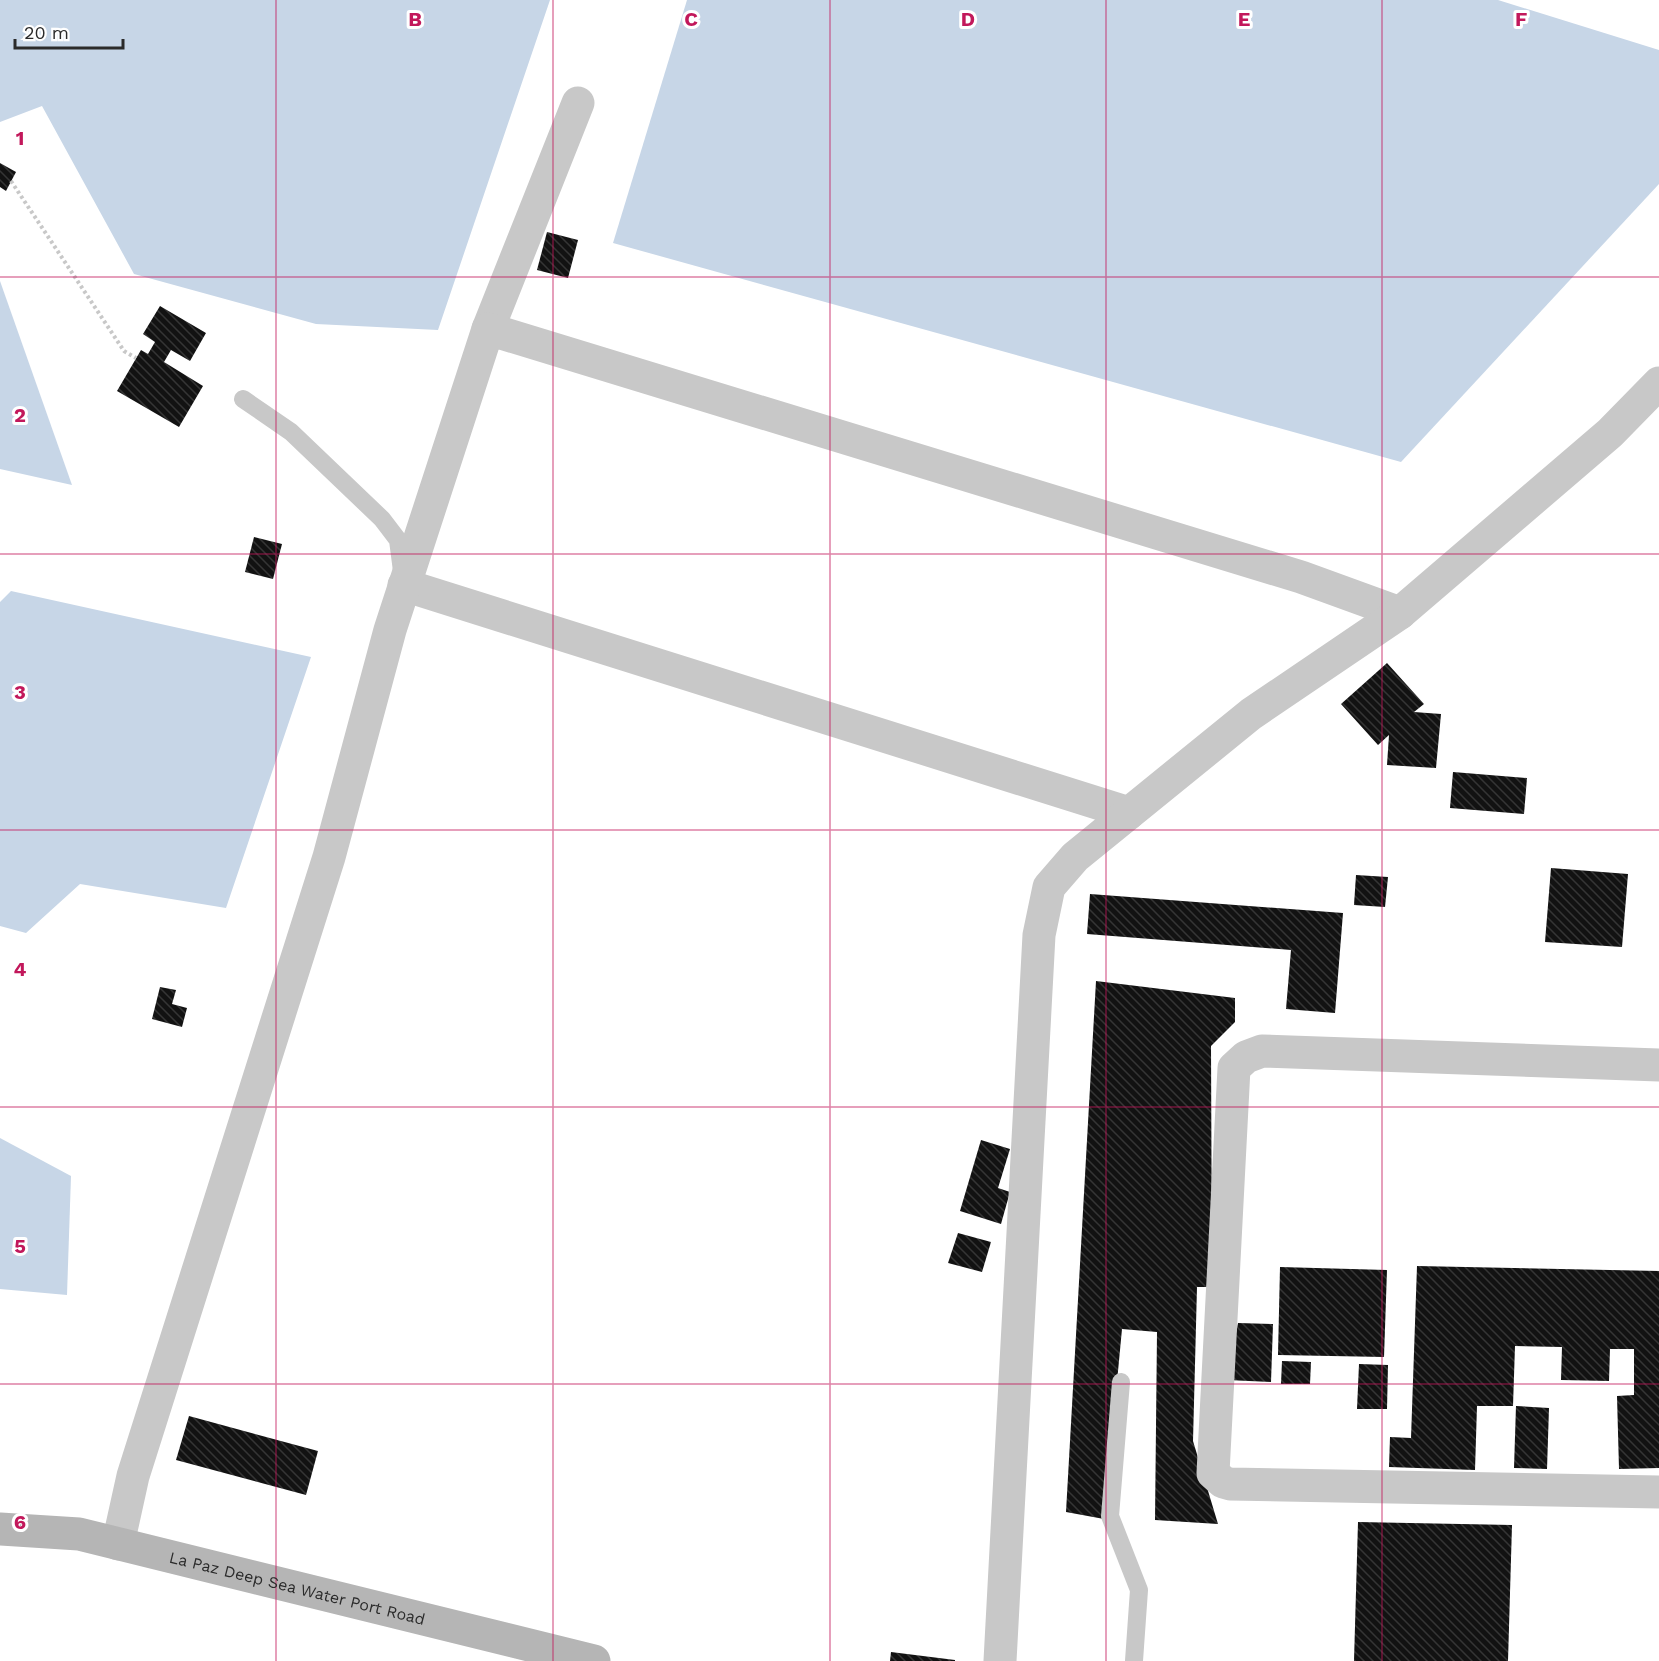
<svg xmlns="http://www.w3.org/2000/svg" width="1659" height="1661" viewBox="0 0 1659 1661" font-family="'Work Sans',sans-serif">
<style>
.water{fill:#c7d6e7}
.building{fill:url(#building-back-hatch)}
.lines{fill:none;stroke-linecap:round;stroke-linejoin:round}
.path{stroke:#c8c8c8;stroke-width:4;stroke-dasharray:3 3;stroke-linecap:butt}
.service{stroke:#c8c8c8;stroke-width:18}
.minor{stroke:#c8c8c8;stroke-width:33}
.tertiary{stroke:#c8c8c8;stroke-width:33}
.secondary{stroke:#b5b5b5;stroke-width:33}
.grid{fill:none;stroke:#c2185b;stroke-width:1.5;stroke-opacity:0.55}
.labels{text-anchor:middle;stroke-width:6;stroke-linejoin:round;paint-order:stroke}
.street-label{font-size:16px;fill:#2b2b2b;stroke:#fff}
.grid-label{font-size:20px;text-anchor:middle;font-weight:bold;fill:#c2185b;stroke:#fff;stroke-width:6;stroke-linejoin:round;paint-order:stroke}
</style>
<defs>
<pattern id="building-back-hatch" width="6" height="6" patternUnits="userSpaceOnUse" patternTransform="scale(1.5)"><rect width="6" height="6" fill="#121212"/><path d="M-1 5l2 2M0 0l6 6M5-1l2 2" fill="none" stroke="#353535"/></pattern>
</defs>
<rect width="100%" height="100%" fill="#fff"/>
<g class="water">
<polygon points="0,0 550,0 438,330 316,324 134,274 42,106 0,122"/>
<polygon points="687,0 1498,0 1659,50 1659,184 1401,462 613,243"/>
<polygon points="0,281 72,485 0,469"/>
<polygon points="11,591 311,657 226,908 80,884 26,933 0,926 0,602"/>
<polygon points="0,1138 71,1176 67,1295 0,1289"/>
</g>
<g class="building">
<polygon points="0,163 16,172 6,191 0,187"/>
<polygon points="547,232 578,240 568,278 537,270"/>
<polygon points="160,306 206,333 190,361 171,350 164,362 203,386 179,427 117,391 141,350 148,354 155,342 143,334"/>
<polygon points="254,537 282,544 273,579 245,572"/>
<polygon points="1387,663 1424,704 1414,712 1441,714 1436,768 1387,765 1389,735 1378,745 1341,704"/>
<polygon points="1453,772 1527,778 1524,814 1450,808"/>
<polygon points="1551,868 1628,874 1622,947 1545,942"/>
<polygon points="1356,875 1388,877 1385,907 1354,905"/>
<polygon points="1090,894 1343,913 1335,1013 1286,1009 1291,950 1087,934"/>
<polygon points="1096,981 1235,998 1235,1022 1211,1046 1212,1287 1197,1287 1193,1441 1218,1524 1155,1520 1157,1332 1122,1329 1104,1519 1066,1512"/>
<polygon points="160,987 176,990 172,1004 187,1008 182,1027 152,1019"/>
<polygon points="981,1140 1010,1149 998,1188 1010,1192 1001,1224 960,1211"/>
<polygon points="958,1233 991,1242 982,1272 948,1263"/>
<polygon points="1417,1266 1659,1271 1659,1468 1619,1469 1617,1396 1634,1395 1634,1349 1610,1349 1609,1381 1561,1380 1562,1347 1515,1346 1513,1406 1477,1406 1475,1470 1389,1467 1390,1437 1411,1438"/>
<polygon points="1280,1267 1387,1270 1384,1357 1278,1355"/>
<polygon points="1238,1323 1273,1324 1271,1382 1227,1380"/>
<polygon points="1282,1361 1311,1362 1310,1384 1281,1384"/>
<polygon points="1359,1364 1388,1365 1387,1409 1357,1409"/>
<polygon points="1516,1406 1549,1408 1547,1469 1514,1468"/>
<polygon points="189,1416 318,1451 306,1495 176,1460"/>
<polygon points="1358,1522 1512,1525 1508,1661 1354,1661"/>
<polygon points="891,1652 955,1660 955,1661 890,1661"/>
</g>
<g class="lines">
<polyline class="path" points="11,181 124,351 136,358"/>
<g class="service">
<polyline points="243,399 291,432 382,519 398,540 402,571"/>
<polyline points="1121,1382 1110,1516 1139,1590 1134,1661"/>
</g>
<g class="minor">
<polyline points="488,329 578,103"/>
<polyline points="404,585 1129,813"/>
<polyline points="1659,1065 1262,1051 1246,1057 1234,1068 1213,1473 1223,1482 1230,1484 1659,1492"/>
<polyline points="118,1544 133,1476 329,857 390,630 488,329 1301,577 1400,613"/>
</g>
<polyline class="tertiary" points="1000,1661 1039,935 1049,887 1075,857 1251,714 1400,613 1610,433 1659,383"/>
<path class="secondary" id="s1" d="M0,1529L79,1534L594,1661"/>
</g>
<path class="grid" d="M276,0V1661M553,0V1661M830,0V1661M1106,0V1661M1382,0V1661M0,277H1659M0,554H1659M0,830H1659M0,1107H1659M0,1384H1659"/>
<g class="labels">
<g class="street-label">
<text dy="6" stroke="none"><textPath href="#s1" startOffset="304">La Paz Deep Sea Water Port Road</textPath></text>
</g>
</g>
<g class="grid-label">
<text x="415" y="26">B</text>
<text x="691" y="26">C</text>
<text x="968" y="26">D</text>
<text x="1244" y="26">E</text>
<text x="1521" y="26">F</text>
<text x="20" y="145">1</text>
<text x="20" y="422">2</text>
<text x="20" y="699">3</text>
<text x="20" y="976">4</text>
<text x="20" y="1253">5</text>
<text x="20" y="1529">6</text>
</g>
<path d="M15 39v9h108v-9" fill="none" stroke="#2b2b2b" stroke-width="3"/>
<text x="24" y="39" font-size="18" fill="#2b2b2b" stroke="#ffffff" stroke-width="4.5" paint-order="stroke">20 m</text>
</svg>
